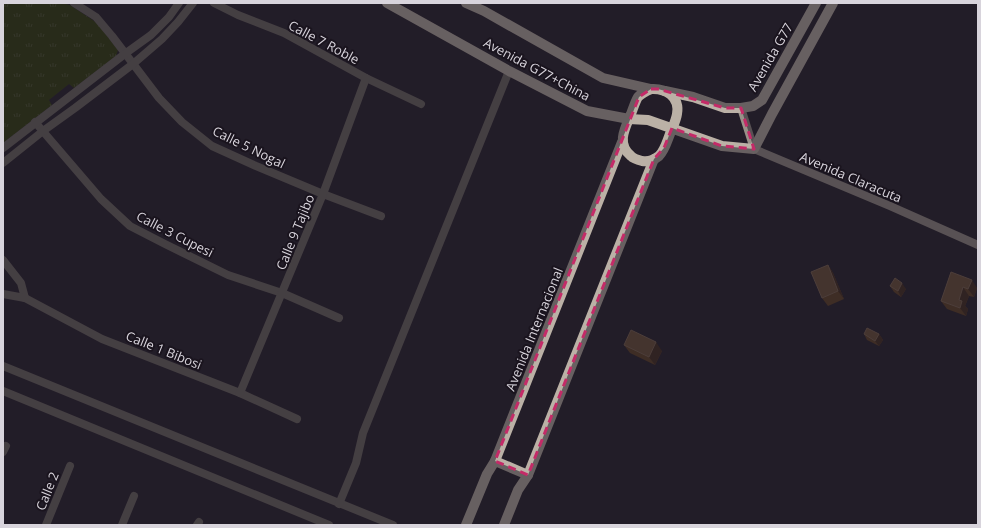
<svg xmlns="http://www.w3.org/2000/svg" width="981" height="528" viewBox="0 0 981 528" font-family="'Open Sans',sans-serif">
<style>
.grass{fill:url(#grass-tufts)}
.lines{fill:none;stroke-linecap:round;stroke-linejoin:round}
.street{stroke:#6d6863;stroke-width:8}
.secondary{stroke:#999189;stroke-width:8}
.primary{stroke:#bbb1a6;stroke-width:10}
.wall{fill:#604022}
.shaded-wall{fill:#422b1c}
.building{fill:#6d5036;stroke:#7e6550}
.marked{fill:none;stroke:#c42b68;stroke-width:3;stroke-dasharray:8 5;stroke-linejoin:round}
.labels{text-anchor:middle;stroke-width:4;stroke-linejoin:round;paint-order:stroke}
.street-label{font-size:13px;fill:#d8d4dc;stroke:#1a141e}
</style>
<defs>
<pattern id="grass-tufts" width="24" height="20" patternUnits="userSpaceOnUse"><rect width="24" height="20" fill="#303d0b"/><path d="M3 7l-1-3M5 7V3M7 7l1-3M15 17l-1-3M17 17v-4M19 17l1-3" fill="none" stroke="#4d582e"/></pattern>
</defs>
<rect width="100%" height="100%" fill="#231d28"/>
<polygon class="grass" points="7,3 61,3 70,5 97,23 118,50 116,56 74,88 69,84 49,100 52,105 3,143 3,4"/>
<g class="lines">
<g class="street">
<polyline points="74,3 96,17 112,36 159,98 182,122 212,146 256,166 323,194 381,216"/>
<polyline points="214,3 238,15 284,33 366,78 421,104"/>
<polyline points="35,122 101,199 130,226 165,244 228,275 282,293 339,318"/>
<polyline points="3,148 126,53 151,35 169,17 179,3"/>
<polyline points="3,163 43,131 75,108 133,64 162,39 178,22 193,3"/>
<polyline points="3,260 21,283 25,298"/>
<polyline points="3,294 25,298 102,339 240,393 297,419"/>
<polyline points="3,366 393,525"/>
<polyline points="3,391 329,525"/>
<polyline points="240,393 323,194 366,78"/>
<polyline points="3,452 6,446"/>
<polyline points="339,504 356,463 363,433 509,71"/>
<polyline points="46,525 70,466"/>
<polyline points="122,525 134,496"/>
<polyline points="197,525 199,522"/>
</g>
<polyline class="secondary" points="741,108 754,149 890,206 978,245"/>
<g class="primary">
<polyline points="387,3 509,71 587,111 629,119 648,120 722,146 754,149 772,114 833,3"/>
<polyline points="466,3 484,11 603,78 651,89"/>
<path d="M651,89C666,88 680,97 677,114C676,121 672,128 670,134C667,141 665,150 659,156C654,160 648,162 642,161C638,160 634,159 631,156C616,144 625,128 631,114C633,109 635,102 638,97C642,93 646,91 651,89Z"/>
<polyline points="665,91 693,97 725,108 741,108 753,106 762,100 816,3"/>
<polyline points="495,461 528,475"/>
<polyline points="466,525 487,474 495,461 622,142"/>
<polyline points="504,525 518,490 528,475 654,159"/>
</g>
</g>
<g class="wall">
<polygon points="828,265 833,273 844,299 828,306 822,298"/>
<polygon points="951,272 977,288 974,297 969,296 965,306 968,309 966,316 947,309 941,301"/>
<polygon points="890,286 906,289 901,297 894,292"/>
<polygon points="864,334 879,334 883,340 879,346 867,340"/>
<polygon points="624,345 662,351 655,365 630,353"/>
</g>
<g class="shaded-wall">
<polygon points="828,265 833,273 844,299 838,291"/>
<polygon points="972,280 977,288 974,297 968,289"/>
<polygon points="902,283 906,289 901,297 898,291"/>
<polygon points="963,287 969,296 965,306 968,309 966,316 960,308 959,300"/>
<polygon points="879,334 883,340 879,346 875,341"/>
<polygon points="656,342 662,351 655,365 649,357"/>
</g>
<g class="building">
<polygon points="828,265 838,291 822,298 811,272"/>
<polygon points="951,272 972,280 968,289 963,287 959,300 962,301 960,308 941,301"/>
<polygon points="895,278 902,283 898,291 890,286"/>
<polygon points="867,328 879,334 875,341 864,334"/>
<polygon points="631,330 656,342 649,357 624,345"/>
</g>
<path d="M0 0H981V528H0ZM651,89H658L725,108H741L754,149L722,146L672,128L664,148L654,159L528,475L495,461L639,97Z" fill="#231d28" fill-opacity=".55" fill-rule="evenodd"/>
<path class="marked" d="M651,89H658L725,108H741L754,149L722,146L672,128L664,148L654,159L528,475L495,461L639,97Z"/>
<g class="labels">
<g class="street-label">
<text transform="translate(324 42) rotate(28)" y="5">Calle 7 Roble</text>
<text transform="translate(770 57) rotate(-60)" y="5">Avenida G77</text>
<text transform="translate(537 69) rotate(28)" y="5">Avenida G77+China</text>
<text transform="translate(249 147) rotate(26)" y="5">Calle 5 Nogal</text>
<text transform="translate(851 177) rotate(23)" y="5">Avenida Claracuta</text>
<text transform="translate(295 232) rotate(-68)" y="5">Calle 9 Tajibo</text>
<text transform="translate(175 234) rotate(27)" y="5">Calle 3 Cupesi</text>
<text transform="translate(534 329) rotate(-68)" y="5">Avenida Internacional</text>
<text transform="translate(164 350) rotate(22)" y="5">Calle 1 Bibosi</text>
<text transform="translate(47 491) rotate(-68)" y="5">Calle 2</text>
</g>
</g>
<rect width="981" height="528" fill="none" stroke="#d8d4dc" stroke-width="8"/>
</svg>
